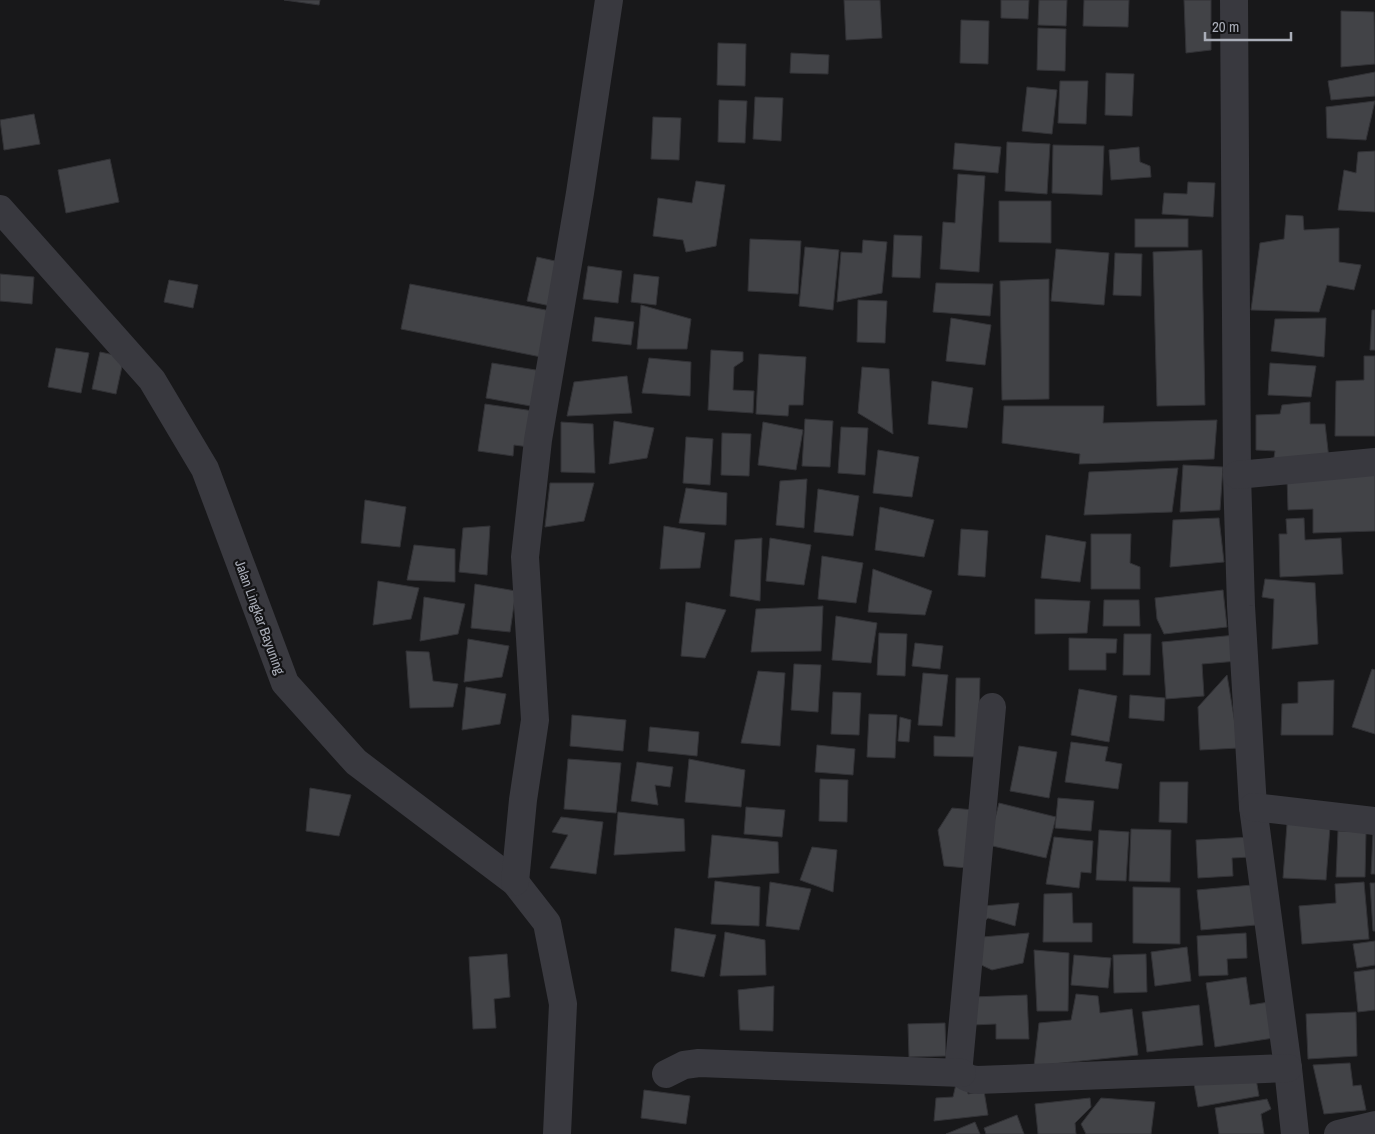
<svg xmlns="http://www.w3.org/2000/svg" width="1375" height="1134" viewBox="0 0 1375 1134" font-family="'Archivo Narrow',sans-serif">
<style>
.building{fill:#424347;stroke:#323236}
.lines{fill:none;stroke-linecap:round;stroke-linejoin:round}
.minor{stroke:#39393f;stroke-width:28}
.labels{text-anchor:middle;stroke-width:4.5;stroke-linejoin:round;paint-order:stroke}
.street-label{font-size:14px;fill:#aaaeb9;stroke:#131315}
</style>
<rect width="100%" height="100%" fill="#18181a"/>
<g class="building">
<polygon points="284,0 320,0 319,5"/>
<polygon points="844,0 880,0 882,38 846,40"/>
<polygon points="1001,0 1029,0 1028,19 1001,18"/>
<polygon points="1039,0 1067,0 1066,26 1038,25"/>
<polygon points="1084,0 1129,0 1128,27 1083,26"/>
<polygon points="1184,0 1211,0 1211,50 1186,53"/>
<polygon points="1341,11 1374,12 1375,64 1341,67"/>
<polygon points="961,20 989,21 988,64 960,63"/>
<polygon points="1038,28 1066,29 1065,71 1037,70"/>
<polygon points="718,43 746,44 745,86 717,85"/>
<polygon points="791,53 829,55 828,74 790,73"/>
<polygon points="1375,72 1375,96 1331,100 1328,81"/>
<polygon points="1106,73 1134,74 1132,116 1105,115"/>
<polygon points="1060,81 1088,81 1086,124 1058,123"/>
<polygon points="1027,87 1057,90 1052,134 1022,131"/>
<polygon points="755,97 783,98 781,141 753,139"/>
<polygon points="719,100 747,101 745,143 718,142"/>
<polygon points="1375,101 1366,140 1327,138 1326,107"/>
<polygon points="34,114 40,144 4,150 0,120"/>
<polygon points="653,117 681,118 679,160 651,159"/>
<polygon points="1007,142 1050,144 1047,194 1005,191"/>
<polygon points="955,143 1001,147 998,173 953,169"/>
<polygon points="1053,145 1104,146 1102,195 1052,193"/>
<polygon points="1139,147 1140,162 1150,166 1151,177 1111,180 1109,150"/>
<polygon points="1375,151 1375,212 1338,210 1344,170 1356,173 1358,152"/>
<polygon points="110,159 119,202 66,213 58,170"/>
<polygon points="958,174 985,176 979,272 940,269 943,222 955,223"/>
<polygon points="696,181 725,185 716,246 686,252 683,240 653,236 658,198 692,203"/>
<polygon points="1188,182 1215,183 1213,217 1162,214 1164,193 1187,194"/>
<polygon points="999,201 1051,201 1051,243 999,242"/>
<polygon points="1286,215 1303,216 1304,230 1339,228 1339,262 1361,265 1354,290 1327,285 1319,312 1251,310 1260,243 1284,239"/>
<rect x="1135" y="219" width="53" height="28"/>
<polygon points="894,235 922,236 920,278 892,277"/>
<polygon points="750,239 801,241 798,294 748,291"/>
<polygon points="863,240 887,242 882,293 837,302 841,252 862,253"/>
<polygon points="805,247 839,250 833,310 799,306"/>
<polygon points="1056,249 1109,253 1104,305 1051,301"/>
<polygon points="1202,250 1205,405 1157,406 1153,252"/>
<polygon points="1115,253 1142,254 1141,296 1113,295"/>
<polygon points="537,257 564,263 555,307 527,301"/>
<polygon points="588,266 622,271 618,303 583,299"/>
<polygon points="0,274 34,277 32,304 0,301"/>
<polygon points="634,274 659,277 656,305 631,302"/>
<polygon points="1049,279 1049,399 1002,400 1000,281"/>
<polygon points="169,280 198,285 193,308 164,302"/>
<polygon points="936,283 993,284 990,316 933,312"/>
<polygon points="410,284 551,311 541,357 401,329"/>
<polygon points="858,300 887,301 885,343 857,342"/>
<polygon points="641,305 691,319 687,349 637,349"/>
<polygon points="1372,310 1375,310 1375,350 1370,350"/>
<polygon points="595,317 634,322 631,345 592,341"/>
<polygon points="951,318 991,325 985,365 946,361"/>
<polygon points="1326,318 1324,357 1271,351 1275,319"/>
<polygon points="56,348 89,353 81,393 48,387"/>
<polygon points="711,350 743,352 743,361 734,367 733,390 754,391 753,413 708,410"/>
<polygon points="100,352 124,357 116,394 92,389"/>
<polygon points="759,354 806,357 803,405 789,405 788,416 756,414"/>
<polygon points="1364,356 1375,356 1375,436 1335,436 1336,381 1364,380"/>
<polygon points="649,358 691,362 690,396 642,393"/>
<polygon points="492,363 542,371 536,407 486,398"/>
<polygon points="1270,363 1316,366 1311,397 1268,395"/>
<polygon points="862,367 889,369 893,434 858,413"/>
<polygon points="627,376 632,413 567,416 574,382"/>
<polygon points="932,381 973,388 967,428 928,424"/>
<polygon points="1310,402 1310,424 1325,424 1329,459 1273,464 1275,451 1256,450 1256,415 1280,414 1282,405"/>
<polygon points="485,404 534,411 529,447 514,445 513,456 478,451"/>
<polygon points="1004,406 1104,406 1103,423 1217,420 1214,459 1079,464 1080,454 1002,443"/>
<polygon points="805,419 833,421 830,467 802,466"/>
<polygon points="614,421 654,428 647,458 609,464"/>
<polygon points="561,422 593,424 595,473 561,472"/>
<polygon points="763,422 803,430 796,470 758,465"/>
<polygon points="841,427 868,428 865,475 838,473"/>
<polygon points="722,433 751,434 749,476 721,475"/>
<polygon points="686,437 713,439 710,485 683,483"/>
<polygon points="878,450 919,457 912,497 873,493"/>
<polygon points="1183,465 1223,467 1220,510 1180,512"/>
<polygon points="1178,468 1172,512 1084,515 1089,472"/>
<polygon points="1375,475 1375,531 1313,533 1313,509 1288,510 1287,477"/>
<polygon points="807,479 804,528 776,525 780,481"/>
<polygon points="550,483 594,483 584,521 545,527"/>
<polygon points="686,488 727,493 726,525 679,523"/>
<polygon points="818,489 859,496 853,536 814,532"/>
<polygon points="365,500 406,507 400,547 361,543"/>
<polygon points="880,507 934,520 924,557 875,550"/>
<polygon points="1219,518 1224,562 1170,567 1173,520"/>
<polygon points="1304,518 1305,540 1341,538 1343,574 1280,577 1279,534 1287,534 1286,519"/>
<polygon points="490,526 487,575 459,572 463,528"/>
<polygon points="664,526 705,533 700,568 660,569"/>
<polygon points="961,529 988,531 985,577 958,575"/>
<polygon points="1091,534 1131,534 1130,563 1140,567 1140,589 1091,589"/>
<polygon points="1046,535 1086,542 1080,582 1041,578"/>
<polygon points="762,538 760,601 730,596 735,540"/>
<polygon points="770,538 811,545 804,585 766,581"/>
<polygon points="414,545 455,549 455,582 407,580"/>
<polygon points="822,556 863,563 856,603 818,599"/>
<polygon points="873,569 932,591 925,615 868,612"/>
<polygon points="1265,579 1315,583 1318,644 1272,649 1274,599 1262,597"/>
<polygon points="378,581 419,588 411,619 373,625"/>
<polygon points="475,584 516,591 510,632 471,628"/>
<polygon points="1223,590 1227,627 1164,634 1157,619 1155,598"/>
<polygon points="424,597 465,604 458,634 420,641"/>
<polygon points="1035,599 1090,601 1087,633 1035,634"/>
<polygon points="1104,600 1139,600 1140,626 1103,626"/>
<polygon points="686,602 726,610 705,658 681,656"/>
<polygon points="823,606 821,651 751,652 756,609"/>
<polygon points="836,616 877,623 871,663 832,660"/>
<polygon points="879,633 907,634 905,676 877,675"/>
<polygon points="1124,634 1151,634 1150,675 1123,675"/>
<polygon points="1236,635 1238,661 1202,664 1204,696 1166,699 1162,642"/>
<polygon points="1069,638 1117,639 1116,653 1106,653 1106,670 1069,670"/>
<polygon points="468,639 509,646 502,677 464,682"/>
<polygon points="915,643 943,646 940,669 912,666"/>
<polygon points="406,651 429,652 433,681 458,684 453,707 410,708"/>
<polygon points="794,664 821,665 818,712 791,710"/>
<polygon points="1372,669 1375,670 1375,734 1352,727"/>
<polygon points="758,671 785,673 780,746 741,743"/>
<polygon points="923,673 948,675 942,726 918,725"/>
<polygon points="1227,675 1239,748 1200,750 1198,707"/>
<polygon points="956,678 980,678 978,757 934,756 934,736 955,737"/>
<polygon points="1334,680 1333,735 1281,735 1282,704 1298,703 1298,682"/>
<polygon points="466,687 506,694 500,724 462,730"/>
<polygon points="1079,689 1117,696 1109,742 1071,735"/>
<polygon points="833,692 861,693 859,735 831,734"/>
<polygon points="1130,695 1165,698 1164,721 1129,718"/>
<polygon points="869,714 897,715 895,758 867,757"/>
<polygon points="572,715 626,720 623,751 570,746"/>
<polygon points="900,717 911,720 909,742 898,741"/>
<polygon points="650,727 699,732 697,756 648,751"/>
<polygon points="1071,742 1108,747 1105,761 1122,764 1118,789 1065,782"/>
<polygon points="817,745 855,749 853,775 815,772"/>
<polygon points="1019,746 1057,752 1049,798 1010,791"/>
<polygon points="568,759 621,763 616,813 564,809"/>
<polygon points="689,759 745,770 741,807 685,802"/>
<polygon points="637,762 673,767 670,787 655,785 658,805 631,801"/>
<polygon points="820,779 848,780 847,822 819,821"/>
<polygon points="1160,782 1188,782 1187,823 1159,822"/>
<polygon points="310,788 351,795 339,836 306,831"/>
<polygon points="1058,798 1094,801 1091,831 1055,828"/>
<polygon points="999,803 1056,817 1046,858 988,845"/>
<polygon points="746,807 785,810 782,837 744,834"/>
<polygon points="952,808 974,810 967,868 944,866 938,830"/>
<polygon points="618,812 684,819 685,851 614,855"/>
<polygon points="561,817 603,822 596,874 550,868 568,835 552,832"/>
<polygon points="1287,824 1330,827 1326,880 1283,878"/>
<polygon points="1131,829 1171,830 1170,882 1129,881"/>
<polygon points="1099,830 1129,832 1126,881 1096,880"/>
<polygon points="1338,831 1366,832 1365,877 1336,877"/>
<polygon points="1373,833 1375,833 1375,874 1371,874"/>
<polygon points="712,835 778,842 779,873 708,878"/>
<polygon points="1054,837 1093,841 1091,873 1081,872 1079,888 1046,884"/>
<polygon points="1251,837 1251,857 1232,858 1233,876 1198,878 1196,840"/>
<polygon points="812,847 837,850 833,892 800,880"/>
<polygon points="715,881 760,887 759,926 711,924"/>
<polygon points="770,882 811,889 799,930 766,926"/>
<polygon points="1364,882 1369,939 1302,944 1299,906 1336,903 1335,884"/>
<polygon points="1370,883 1375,883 1375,931 1373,931"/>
<polygon points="1252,885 1256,925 1201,930 1197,890"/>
<polygon points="1133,887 1180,888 1180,944 1133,943"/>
<polygon points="1072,893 1073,923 1092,923 1092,942 1043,942 1044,894"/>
<polygon points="1019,903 1015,926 988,918 980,925 983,906"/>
<polygon points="675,928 716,935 704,977 671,971"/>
<polygon points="725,932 765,940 766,975 720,976"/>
<polygon points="1029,933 1023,963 992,970 977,963 982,937"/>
<polygon points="1246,933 1247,958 1227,959 1228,975 1199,976 1197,936"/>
<polygon points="1375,941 1375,965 1357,968 1353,944"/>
<polygon points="1187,947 1191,981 1155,986 1151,952"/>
<polygon points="1034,950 1069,953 1068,1011 1037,1011"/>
<polygon points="507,954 510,997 494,999 496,1028 473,1029 469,957"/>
<polygon points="1146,954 1147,992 1114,993 1113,955"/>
<polygon points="1074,955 1111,958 1108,988 1071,985"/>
<polygon points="1375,969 1375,1010 1358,1012 1354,972"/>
<polygon points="1246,977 1250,1005 1269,1002 1274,1038 1215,1047 1206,983"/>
<polygon points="774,986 773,1031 740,1030 738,990"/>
<polygon points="1076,994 1098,996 1100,1013 1132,1009 1138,1055 1034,1066 1039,1023 1071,1020"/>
<polygon points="1027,995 1029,1039 996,1039 996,1024 971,1025 971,997"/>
<polygon points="1199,1005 1203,1045 1147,1052 1142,1012"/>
<polygon points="1356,1012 1357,1056 1308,1059 1306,1014"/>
<polygon points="945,1023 946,1056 909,1057 908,1024"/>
<polygon points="1350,1063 1353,1086 1361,1085 1366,1110 1324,1114 1313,1065"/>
<polygon points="1255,1073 1259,1096 1198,1107 1194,1084"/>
<polygon points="956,1084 967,1084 968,1094 984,1091 988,1115 934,1121 936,1098 953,1097"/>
<polygon points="644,1090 690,1096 686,1124 641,1118"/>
<polygon points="1090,1098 1091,1107 1075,1123 1076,1134 1038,1134 1035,1104"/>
<polygon points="1101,1098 1155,1102 1151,1134 1086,1134 1081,1124"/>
<polygon points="1267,1099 1271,1109 1261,1114 1264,1134 1219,1134 1215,1108"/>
<polygon points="1017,1115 1024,1134 986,1134 984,1128"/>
<polygon points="975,1122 980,1134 946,1134"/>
</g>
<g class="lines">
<g class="minor">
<polyline points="1234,0 1237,475 1241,606 1253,807 1288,1068 1295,1134"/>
<polyline points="0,209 152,380 205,469 285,683 356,762 515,882 547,923 563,1004 557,1134"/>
<polyline points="1237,475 1375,462"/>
<path d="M992,707L959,1063C959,1075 967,1079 977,1080L1288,1068"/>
<polyline points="1253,807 1375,821"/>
<polyline points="515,882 523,800 535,720 525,557 538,440 580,193 609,0"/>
<polyline points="666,1074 684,1065 699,1063 962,1073"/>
<polyline points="1338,1134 1375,1125"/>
</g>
</g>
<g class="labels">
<g class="street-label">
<text transform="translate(260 617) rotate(70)" y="5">Jalan Lingkar Bayuning</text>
</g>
</g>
<path d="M1205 32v8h86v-8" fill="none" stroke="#aaaeb9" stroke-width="2.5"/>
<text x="1212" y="32" font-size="15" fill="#aaaeb9" stroke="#131315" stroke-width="4" paint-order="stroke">20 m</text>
</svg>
